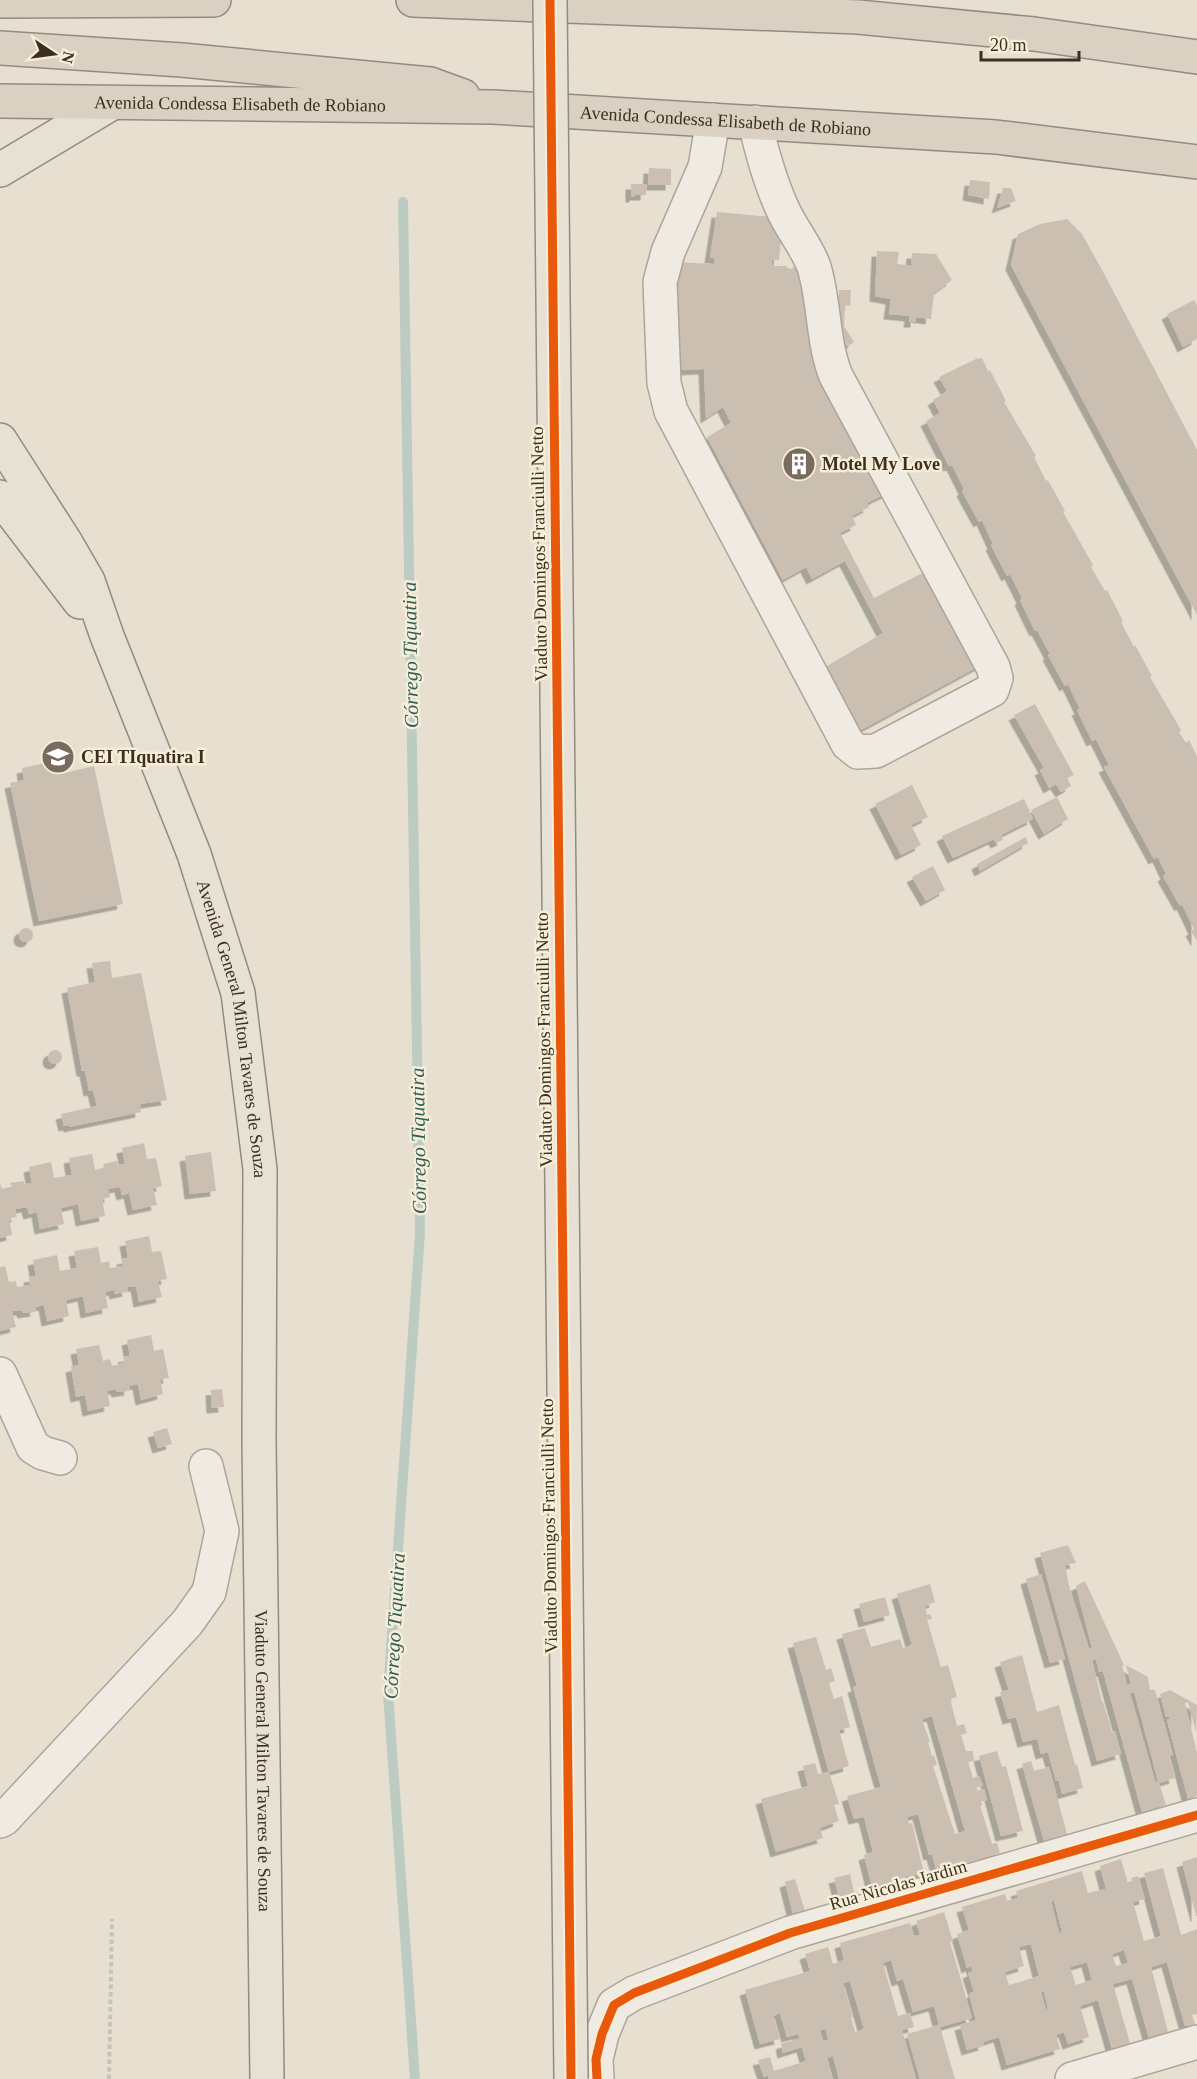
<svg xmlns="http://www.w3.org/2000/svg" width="1197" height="2079" viewBox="0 0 1197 2079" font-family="Georgia,serif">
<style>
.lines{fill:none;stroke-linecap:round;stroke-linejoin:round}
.stream{stroke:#bcccc2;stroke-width:10}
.building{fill:#cbbfb2;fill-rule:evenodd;filter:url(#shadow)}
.minor-casing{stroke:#ada599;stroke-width:36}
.major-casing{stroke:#928b80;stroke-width:36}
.highway-casing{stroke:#928b80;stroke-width:36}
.path{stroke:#c8c2b9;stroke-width:4;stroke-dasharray:4.5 3;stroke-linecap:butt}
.minor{stroke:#efebe3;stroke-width:33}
.major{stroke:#e6e1d4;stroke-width:33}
.highway{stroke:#dad1c2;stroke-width:33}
.major-bridge-casing{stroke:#928b80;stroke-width:36;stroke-linecap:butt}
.major-bridge{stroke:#e6e1d4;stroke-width:33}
.cycleway-casing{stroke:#f7eed8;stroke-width:13}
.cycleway{stroke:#e8590c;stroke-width:9}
.labels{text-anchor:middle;stroke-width:5;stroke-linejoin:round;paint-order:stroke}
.street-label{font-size:18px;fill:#3d2e20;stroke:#f7eed8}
.poi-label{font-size:18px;font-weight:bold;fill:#3d2e20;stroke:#f7eed8;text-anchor:start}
.water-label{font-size:20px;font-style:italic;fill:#2f5d5a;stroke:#f7eed8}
</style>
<defs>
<filter id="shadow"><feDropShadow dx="-5.5" dy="5.5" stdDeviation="0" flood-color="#0004"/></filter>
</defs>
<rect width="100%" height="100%" fill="#e7e0d1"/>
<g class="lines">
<polyline class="stream" points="403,202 420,1233 388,1692 415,2079"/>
</g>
<g class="building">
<polygon points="649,168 671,169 671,185 648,185"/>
<polygon points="970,180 990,182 989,199 968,195"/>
<polygon points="631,184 647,184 646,195 635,195 635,197 631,197"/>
<polygon points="1003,188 1011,188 1016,201 997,208"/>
<polygon points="717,212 783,218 779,260 772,260 772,266 787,266 787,268 792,269 793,267 812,267 891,491 867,503 869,507 852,516 856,525 840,533 874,598 932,568 983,664 861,730 827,666 883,633 845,561 812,579 806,567 783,580 707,437 731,423 723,407 706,418 704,369 681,370 677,262 714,264 715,258 710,258"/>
<polygon points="1067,219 1082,234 1101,268 1197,450 1197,615 1011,265 1018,234 1040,224"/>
<polygon points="877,251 899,252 897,264 914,266 911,263 912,253 936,254 952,280 934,293 931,319 916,317 916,322 909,322 910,316 889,314 891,299 875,296"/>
<polygon points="839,290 851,290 850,306 845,305 844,326 854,342 848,346 838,329"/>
<polygon points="1194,300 1197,305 1197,339 1183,347 1167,314"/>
<polygon points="978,358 979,359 982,358 988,371 990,370 1006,401 1004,402 1036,456 1034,457 1046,481 1048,480 1065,511 1063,512 1093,565 1091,567 1105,591 1107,590 1123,621 1121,622 1134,647 1135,645 1152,676 1150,677 1181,730 1179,732 1186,743 1189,740 1197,756 1197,941 1191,931 1194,929 1182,904 1180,906 1163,876 1166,874 1158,857 1154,859 1104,767 1109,765 1096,739 1092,741 1077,710 1080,709 1068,684 1065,686 1048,655 1050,654 1037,630 1035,631 1020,600 1022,598 1010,574 1007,576 991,545 993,544 982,520 979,522 962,491 964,489 952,465 949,466 926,421 940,413 933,400 947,391 939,377"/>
<polygon points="1035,704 1074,775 1067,778 1071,786 1061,792 1056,784 1049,788 1040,770 1044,768 1014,715"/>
<polygon points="61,760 64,773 94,766 123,904 39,921 10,783 24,780 22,768"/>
<polygon points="912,785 928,817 911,825 921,845 901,855 875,804"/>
<polygon points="1057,797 1068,819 1044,834 1031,810"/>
<polygon points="1024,799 1033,819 1001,835 1003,840 996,843 994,839 953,858 942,836"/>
<polygon points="1026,837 1028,843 980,871 977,864"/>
<polygon points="933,866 945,890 926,901 912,877"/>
<circle cx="26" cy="935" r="7"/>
<polygon points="110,961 112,978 141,973 167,1100 140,1104 141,1112 69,1127 69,1125 64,1126 61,1114 97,1106 93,1090 89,1091 85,1071 82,1071 67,988 95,982 92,963"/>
<circle cx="55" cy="1057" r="7"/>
<polygon points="144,1143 147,1159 156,1158 162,1186 153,1188 157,1205 133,1210 129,1193 122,1195 120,1187 108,1189 110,1197 102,1199 105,1216 81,1221 78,1204 61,1208 64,1224 40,1229 37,1212 29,1214 27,1207 15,1209 17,1217 9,1218 12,1235 0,1238 0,1183 2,1189 12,1187 10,1183 23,1181 25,1184 32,1183 29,1167 51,1162 54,1178 72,1175 69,1158 92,1154 95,1170 104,1168 103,1164 117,1161 118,1165 125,1164 122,1148"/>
<polygon points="211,1152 216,1191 190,1194 185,1156"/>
<polygon points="149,1236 152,1252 161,1251 167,1279 158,1281 162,1297 139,1302 136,1286 127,1287 128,1291 115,1294 114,1290 105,1292 108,1308 86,1313 83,1296 75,1298 66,1300 69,1316 47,1321 44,1305 35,1307 36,1311 23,1313 22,1310 12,1311 16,1327 0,1331 0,1267 5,1266 9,1282 16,1281 17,1287 30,1285 29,1277 36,1276 33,1260 57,1255 60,1271 77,1268 74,1251 98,1247 101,1263 109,1261 110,1268 123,1266 122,1259 128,1258 125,1241"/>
<polygon points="151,1335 154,1351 163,1349 169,1378 160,1379 163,1394 141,1400 138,1384 129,1386 130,1390 117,1392 116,1389 107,1391 110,1406 88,1411 85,1395 76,1397 71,1367 79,1365 76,1349 99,1345 103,1361 110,1359 112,1366 125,1363 123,1357 130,1356 127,1340"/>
<polygon points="222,1389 224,1407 212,1408 211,1390"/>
<polygon points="167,1428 172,1444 158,1448 153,1432"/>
<path d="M1068,1545L1076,1563L1065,1565L1069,1586L1089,1649L1092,1648L1076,1586L1085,1581L1124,1665L1122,1666L1127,1685L1131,1684L1126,1665L1148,1677L1150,1690H1155L1173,1755L1169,1756L1175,1778L1159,1783L1166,1805L1142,1812L1103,1671L1099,1672L1096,1659L1092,1660L1102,1702H1103L1112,1732L1115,1731L1121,1754L1097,1761L1040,1553ZM1134,1692L1140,1713L1158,1781H1155L1130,1693Z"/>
<polygon points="1041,1574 1065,1659 1050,1663 1026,1579"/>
<path d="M930,1584L935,1602L925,1606L927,1615L930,1614L932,1619L927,1620L941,1667L948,1665L957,1697L950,1699L957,1726L964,1724L967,1733L961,1735L966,1751H973L974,1761L968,1762L973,1778L979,1776L983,1786L975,1788L976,1791L984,1789L987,1800L979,1802L992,1844L997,1843L1000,1853L937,1872L932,1854L929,1855L918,1814L907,1817L909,1824L912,1823L924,1873L903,1878L904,1882L873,1891L864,1855L873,1852L864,1817L854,1819L847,1796L881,1787L853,1687L857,1686L842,1634L865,1628L871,1647L900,1639L903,1648L912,1645L897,1594ZM932,1716L965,1831L955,1834L933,1766L937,1765L934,1755L932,1756L928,1742H930L922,1719Z"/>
<polygon points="885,1597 890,1615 864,1622 859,1604"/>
<polygon points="816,1637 826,1670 831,1668 835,1681 829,1683 834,1699 842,1696 850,1727 839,1730 849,1766 829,1772 793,1643"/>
<polygon points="1022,1655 1037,1712 1059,1705 1075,1765 1077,1764 1083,1788 1062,1794 1059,1781 1056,1781 1048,1752 1041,1754 1037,1739 1023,1742 1016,1717 1008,1719 1000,1692 1009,1690 1000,1662"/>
<polygon points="1170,1690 1197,1705 1196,1732 1188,1702 1185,1703 1197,1753 1197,1796 1188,1799 1167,1720 1170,1719 1169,1717 1166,1717 1160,1694"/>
<polygon points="997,1751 1002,1767 1006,1766 1023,1831 1001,1836 979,1756"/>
<polygon points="1031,1761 1034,1771 1049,1767 1067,1834 1044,1841 1022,1764"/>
<polygon points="815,1763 818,1774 829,1772 839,1804 834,1805 839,1821 820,1828 823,1838 776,1852 761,1799 808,1786 803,1766"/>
<polygon points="1197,1857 1197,1916 1196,1916 1182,1862"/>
<path d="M1121,1859L1128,1884L1133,1883L1131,1878L1138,1876L1145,1899L1133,1902L1144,1941L1161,1936L1144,1873L1163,1868L1181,1935L1197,1929V2014L1192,2015L1195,2024L1185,2026L1167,1962L1151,1967L1168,2032L1149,2038L1132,1979L1113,1984L1130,2043L1112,2049L1098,2000L1080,2006L1089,2037L1068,2044L1064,2032L1056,2035L1060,2049L1007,2065L999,2037L983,2042L984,2045L967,2050L960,2025L976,2020L969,1994L974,1992L968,1973L973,1971L971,1966L967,1968L957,1934L969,1930L962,1907L1005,1894L1007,1901L1018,1898L1016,1891L1082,1871L1088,1893L1106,1889L1100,1866ZM1054,1900L1062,1932L1059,1933L1051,1901ZM1031,1944L1039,1976L1009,1985L1005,1972L1024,1966L1019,1947ZM1124,1950L1128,1963L1116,1966L1112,1954ZM1087,1962L1092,1980L1076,1985L1070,1967ZM1044,1991L1048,2009L1046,2010L1041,1992Z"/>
<polygon points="850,1874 855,1896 840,1900 834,1878"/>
<polygon points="795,1879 805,1911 793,1914 785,1882"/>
<path d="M944,1912L953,1941L950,1942L972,2018L940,2027L955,2079H920L907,2034L939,2025L934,2006L913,2012L903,1979L897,1981L891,1960L883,1963L898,2016L910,2013L914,2027L902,2030L916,2079H839L833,2056L827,2058L833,2079H769L768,2075L764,2077L758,2060L770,2057L774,2071L806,2061L802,2047L783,2053L781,2044L800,2038L798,2034L787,2037L780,2013L773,2016L780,2039L760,2044L745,1990L810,1971L805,1954L828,1947L833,1964L844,1960L840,1943L910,1923L914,1936L920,1935L916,1921ZM850,1981L864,2029L855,2032L851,2017H853L843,1983ZM826,2029L828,2040L823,2041L820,2030Z"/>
</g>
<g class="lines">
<g class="minor-casing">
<g id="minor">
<path d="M713,120L705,167L668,252L660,282L664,383L671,411L848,744L858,752L876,751L992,690L996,678L993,667L836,376C822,341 825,303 814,267C807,247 792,230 783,210C770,182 762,153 755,122"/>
<polyline points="0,1374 33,1447 43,1453 60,1458"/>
<polyline points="0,1821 4,1819 187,1623 209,1592 222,1531 206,1466"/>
<polyline points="597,2079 596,2059 602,2034 614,2005 634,1993 790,1933 1197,1815"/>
<polyline points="1072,2079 1197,2042"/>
</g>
</g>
<g class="major-casing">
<g id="major">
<polyline points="0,170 112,103"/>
<path id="s1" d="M0,440L66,543L88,581L107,636L194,854L238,993L260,1169L259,1441L267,2079"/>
<polyline points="0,497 80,602"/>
</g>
</g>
<g class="highway-casing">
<g id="highway">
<polyline points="413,0 858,17 1034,34 1197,57"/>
<polyline points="0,1 214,0"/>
<polyline points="0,48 182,60 430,84 463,96"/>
<path id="s2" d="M0,101L493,107L996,137L1197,162"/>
</g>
</g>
<polyline class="path" points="109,2079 112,1919"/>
<use href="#minor" class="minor"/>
<use href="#major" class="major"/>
<use href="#highway" class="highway"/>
<g class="major-bridge-casing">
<polyline id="major-bridge" points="550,0 571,2079"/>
</g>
<use href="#major-bridge" class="major-bridge"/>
<g class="cycleway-casing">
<g id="cycleway">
<polyline points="550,0 571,2079"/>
<polyline points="597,2079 596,2059 602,2034 614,2005 634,1993 790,1933 1197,1815"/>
</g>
</g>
<use href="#cycleway" class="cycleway"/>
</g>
<defs>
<g id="building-disc" transform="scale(1.725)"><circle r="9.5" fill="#786c5e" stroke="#f7eed8"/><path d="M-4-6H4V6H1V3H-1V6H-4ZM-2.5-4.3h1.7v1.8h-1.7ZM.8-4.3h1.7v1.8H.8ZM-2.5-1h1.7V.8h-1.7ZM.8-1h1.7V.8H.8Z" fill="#fff"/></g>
<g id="school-disc" transform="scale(1.725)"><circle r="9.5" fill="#786c5e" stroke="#f7eed8"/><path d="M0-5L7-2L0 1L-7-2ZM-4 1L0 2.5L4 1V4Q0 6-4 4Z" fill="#fff"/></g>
</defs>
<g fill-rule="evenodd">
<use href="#building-disc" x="799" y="464"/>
<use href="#school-disc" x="58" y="757"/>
</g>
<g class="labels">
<g class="street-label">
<text dy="6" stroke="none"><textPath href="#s2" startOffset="240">Avenida Condessa Elisabeth de Robiano</textPath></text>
<text dy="6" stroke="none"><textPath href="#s2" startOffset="726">Avenida Condessa Elisabeth de Robiano</textPath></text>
<text transform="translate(539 554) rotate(-91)" y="6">Viaduto Domingos Franciulli Netto</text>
<text dy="6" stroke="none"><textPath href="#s1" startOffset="639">Avenida General Milton Tavares de Souza</textPath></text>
<text transform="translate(544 1040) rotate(-91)" y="6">Viaduto Domingos Franciulli Netto</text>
<text transform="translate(549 1526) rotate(-91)" y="6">Viaduto Domingos Franciulli Netto</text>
<text dy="6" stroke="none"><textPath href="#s1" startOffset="1374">Viaduto General Milton Tavares de Souza</textPath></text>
<text transform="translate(898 1885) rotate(-16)" y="6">Rua Nicolas Jardim</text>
</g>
<g class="poi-label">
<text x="822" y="470">Motel My Love</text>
<text x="81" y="763">CEI TIquatira I</text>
</g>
<g class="water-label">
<text transform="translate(410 655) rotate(-91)" y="7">Córrego Tiquatira</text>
<text transform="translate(418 1141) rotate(-91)" y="7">Córrego Tiquatira</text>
<text transform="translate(394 1626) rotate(-87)" y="7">Córrego Tiquatira</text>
</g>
</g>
<g transform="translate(54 54) rotate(103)" stroke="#f7eed8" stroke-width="4.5" paint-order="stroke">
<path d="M0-4.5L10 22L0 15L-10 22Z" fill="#3d2e20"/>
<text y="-9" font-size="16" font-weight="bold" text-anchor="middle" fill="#3d2e20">N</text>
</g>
<path d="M981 51v9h98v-9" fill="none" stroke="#3d2e20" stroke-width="3"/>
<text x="990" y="51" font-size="18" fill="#3d2e20" stroke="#f7eed8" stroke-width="4.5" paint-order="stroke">20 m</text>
</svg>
